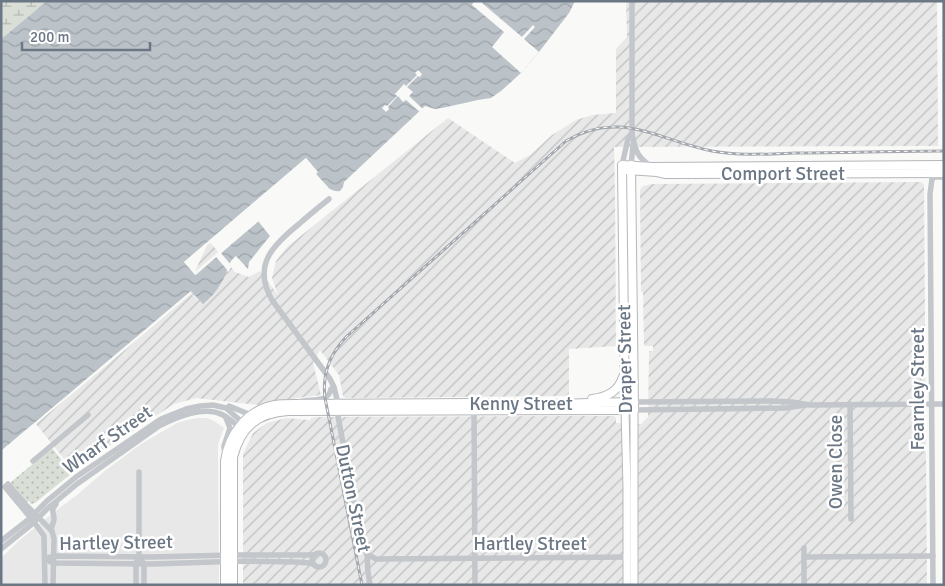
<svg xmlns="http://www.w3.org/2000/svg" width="945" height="586" viewBox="0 0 945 586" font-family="Signika,sans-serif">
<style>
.built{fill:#e7e8e7}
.industrial{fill:url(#industrial-furrows)}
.wetland{fill:url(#wetland-marsh)}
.park{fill:url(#park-dots)}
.water{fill:url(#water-waves)}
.pier{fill:#f9f9f7}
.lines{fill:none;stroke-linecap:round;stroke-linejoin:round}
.stream{stroke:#bbc3c9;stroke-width:1}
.major-casing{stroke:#b4b8bc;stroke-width:9}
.highway-casing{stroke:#b4b7bb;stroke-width:10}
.minor{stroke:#c3c6ca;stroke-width:5.5}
.major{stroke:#fff;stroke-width:7}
.highway{stroke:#fff;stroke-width:8}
.rail-casing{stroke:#a5a9af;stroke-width:3}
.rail{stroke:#fff;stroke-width:1;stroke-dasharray:4;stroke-linecap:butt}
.labels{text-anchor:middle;stroke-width:5;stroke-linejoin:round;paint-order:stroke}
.street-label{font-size:19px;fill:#6b7785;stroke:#fff}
</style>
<defs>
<pattern id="industrial-furrows" width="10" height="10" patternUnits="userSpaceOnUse" patternTransform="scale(1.25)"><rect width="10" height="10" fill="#e7e8e7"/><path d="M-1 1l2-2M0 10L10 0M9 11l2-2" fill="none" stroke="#bfc1c1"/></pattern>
<pattern id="wetland-marsh" width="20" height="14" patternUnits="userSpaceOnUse" patternTransform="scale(1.25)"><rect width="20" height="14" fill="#d9ded7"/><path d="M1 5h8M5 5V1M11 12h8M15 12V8" fill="none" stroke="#b4b9b4"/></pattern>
<pattern id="park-dots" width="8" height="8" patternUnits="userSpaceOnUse" patternTransform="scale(1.25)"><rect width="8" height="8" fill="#d9ded7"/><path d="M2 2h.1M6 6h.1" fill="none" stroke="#b4b9b4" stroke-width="1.8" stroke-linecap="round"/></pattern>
<pattern id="water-waves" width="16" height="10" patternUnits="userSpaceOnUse" patternTransform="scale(1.25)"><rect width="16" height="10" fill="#bbc3c9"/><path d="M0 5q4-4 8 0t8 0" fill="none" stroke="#9ca3a9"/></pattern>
</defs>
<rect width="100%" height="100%" fill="#f9f9f7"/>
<polygon class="built" points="197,418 207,418 214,421 224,428 218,444 219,585 1,585 1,558 21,539 54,512 77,495 106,470 141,444 177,423 187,420"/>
<g class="industrial">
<polygon points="626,1 937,1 938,146 614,147 615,194 616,346 569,349 569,396 346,398 343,396 339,375 320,350 313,363 321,395 304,397 258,405 196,398 174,404 73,470 32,419 188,287 209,241 235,272 249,277 260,271 278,295 272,278 276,261 287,247 448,118 515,163 530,155 552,135 576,120 593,115 616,113 616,49 627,37"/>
<polygon points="921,182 924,185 927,585 243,585 243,454 253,433 267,423 287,418 309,420 310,421 311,418 317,417 614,416 616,418 616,423 641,424 648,417 649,351 653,351 653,346 644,346 643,292 641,292 640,190 643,186 653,184"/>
</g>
<polygon class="wetland" points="1,1 47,1 1,39"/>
<polygon class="park" points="52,448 72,473 35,503 31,504 29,501 26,503 16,489 12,487 11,482"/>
<path class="water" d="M47,1H575L569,13L539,52L521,73L501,91L491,98L478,100L442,108L435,109L425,106L344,182L343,187L340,191C329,193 322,181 316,174L317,172L306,158L184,262L196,275L258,221L270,236L249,262L248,269L236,256C228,262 228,269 224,278C218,289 213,296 203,304L191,291L1,451V39Z"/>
<g class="pier">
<polygon points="474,1 482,1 482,3 522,37 533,25 535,27 524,39 539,52 521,73 492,47 504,32 472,5"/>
<polygon points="418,70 422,74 420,77 418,76 407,87 413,92 409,96 424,110 421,113 406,100 403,102 398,96 388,107 389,109 386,112 382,108 385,105 387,106 397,96 395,94 404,84 406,86 417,75 415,73"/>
<polygon points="306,158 318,172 316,174 328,187 326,189 314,175 314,172 306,161 188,262 196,271 257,219 260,219 260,220 221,253 231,265 229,272 216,257 195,275 184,262"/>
<polygon points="190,292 201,305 191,294 125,350 1,453 1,451"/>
</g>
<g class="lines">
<g class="stream">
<polyline points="943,1 943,162"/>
<polyline points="943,179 944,273"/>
</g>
<g class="major-casing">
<g id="major">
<polyline points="625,410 627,489 627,585"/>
<polyline points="634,410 634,585"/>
</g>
</g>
<g class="highway-casing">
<g id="highway">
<polyline points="627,170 657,172 666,174 944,173"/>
<path d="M592,399C607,397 618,392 623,377"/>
<polyline points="625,410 622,165 651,167 944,165"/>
<path d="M225,585V461C229,434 247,410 275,405C281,404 288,404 295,404L474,403L553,404L629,402"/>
<path d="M233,585V457C241,426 258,413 288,411L634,410L631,165"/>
</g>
</g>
<g class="minor">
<path d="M632,1V134C636,152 636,155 651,167"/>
<polyline points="622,165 628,139 632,134"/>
<polyline points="631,165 633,146"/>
<polyline points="929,170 932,179 930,194 933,585"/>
<polyline points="932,179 935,177 944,177"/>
<path d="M329,199C319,207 309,215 299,224C273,245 252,265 272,300L330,379L334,387L338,404"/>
<path d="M299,402C310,398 328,404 331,389"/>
<polyline points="634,402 771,401 792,402 810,405 944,404"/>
<polyline points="850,404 851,519"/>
<polyline points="229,406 251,415"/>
<polyline points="474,407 475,585"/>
<polyline points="634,410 785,408 806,405"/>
<polyline points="337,411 362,545 367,554 368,572 370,585"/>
<polyline points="225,456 224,446 230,428 226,418"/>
<polyline points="33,461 88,415"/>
<path d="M51,530C51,526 54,524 54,519C54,511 50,512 56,504"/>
<polyline points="1,541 28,520 48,500 76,477 161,419 186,409 200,406 213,405 226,408 243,423"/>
<polyline points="804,548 804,585"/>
<path d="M1,549L32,524L48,508L77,484L159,426C177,417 204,405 223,415C229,418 234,423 239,427"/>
<circle cx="319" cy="560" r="7"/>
<polyline points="367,554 376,559 630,557"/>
<polyline points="805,557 933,556"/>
<polyline points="45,559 53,556 151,557 233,555 315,555"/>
<polyline points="45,559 53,563 152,564 244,561 295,562 310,563 315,565"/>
<polyline points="142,561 144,564 144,585"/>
<polyline points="45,585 44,536 34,522 5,487 8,484 27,506 52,531 54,539 53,585"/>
<polyline points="136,585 136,563 139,557 139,472"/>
</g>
<use href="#major" class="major"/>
<use href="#highway" class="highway"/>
<g class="rail-casing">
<path id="rail" d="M362,585L325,398C322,375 330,354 346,337L566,141C620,109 658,140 712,151C739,156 768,154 795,153C845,153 894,151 944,151"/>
</g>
<use href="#rail" class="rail"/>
</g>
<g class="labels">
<g class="street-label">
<text x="783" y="180">Comport Street</text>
<text transform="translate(624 359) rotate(-91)" y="7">Draper Street</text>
<text transform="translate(917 389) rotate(-90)" y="7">Fearnley Street</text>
<text x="521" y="410">Kenny Street</text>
<text transform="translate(107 439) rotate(-35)" y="7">Wharf Street</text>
<text transform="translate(835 462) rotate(-90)" y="7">Owen Close</text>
<text transform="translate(354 498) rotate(78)" y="7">Dutton Street</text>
<text transform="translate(116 542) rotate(-1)" y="7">Hartley Street</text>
<text x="530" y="550">Hartley Street</text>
</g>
</g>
<rect width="945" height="586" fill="none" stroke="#6b7785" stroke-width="5"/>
<path d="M22 42v8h128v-8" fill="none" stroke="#6b7785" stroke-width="2.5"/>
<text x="30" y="42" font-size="15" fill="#6b7785" stroke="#ffffff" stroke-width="4" paint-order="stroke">200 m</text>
</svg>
